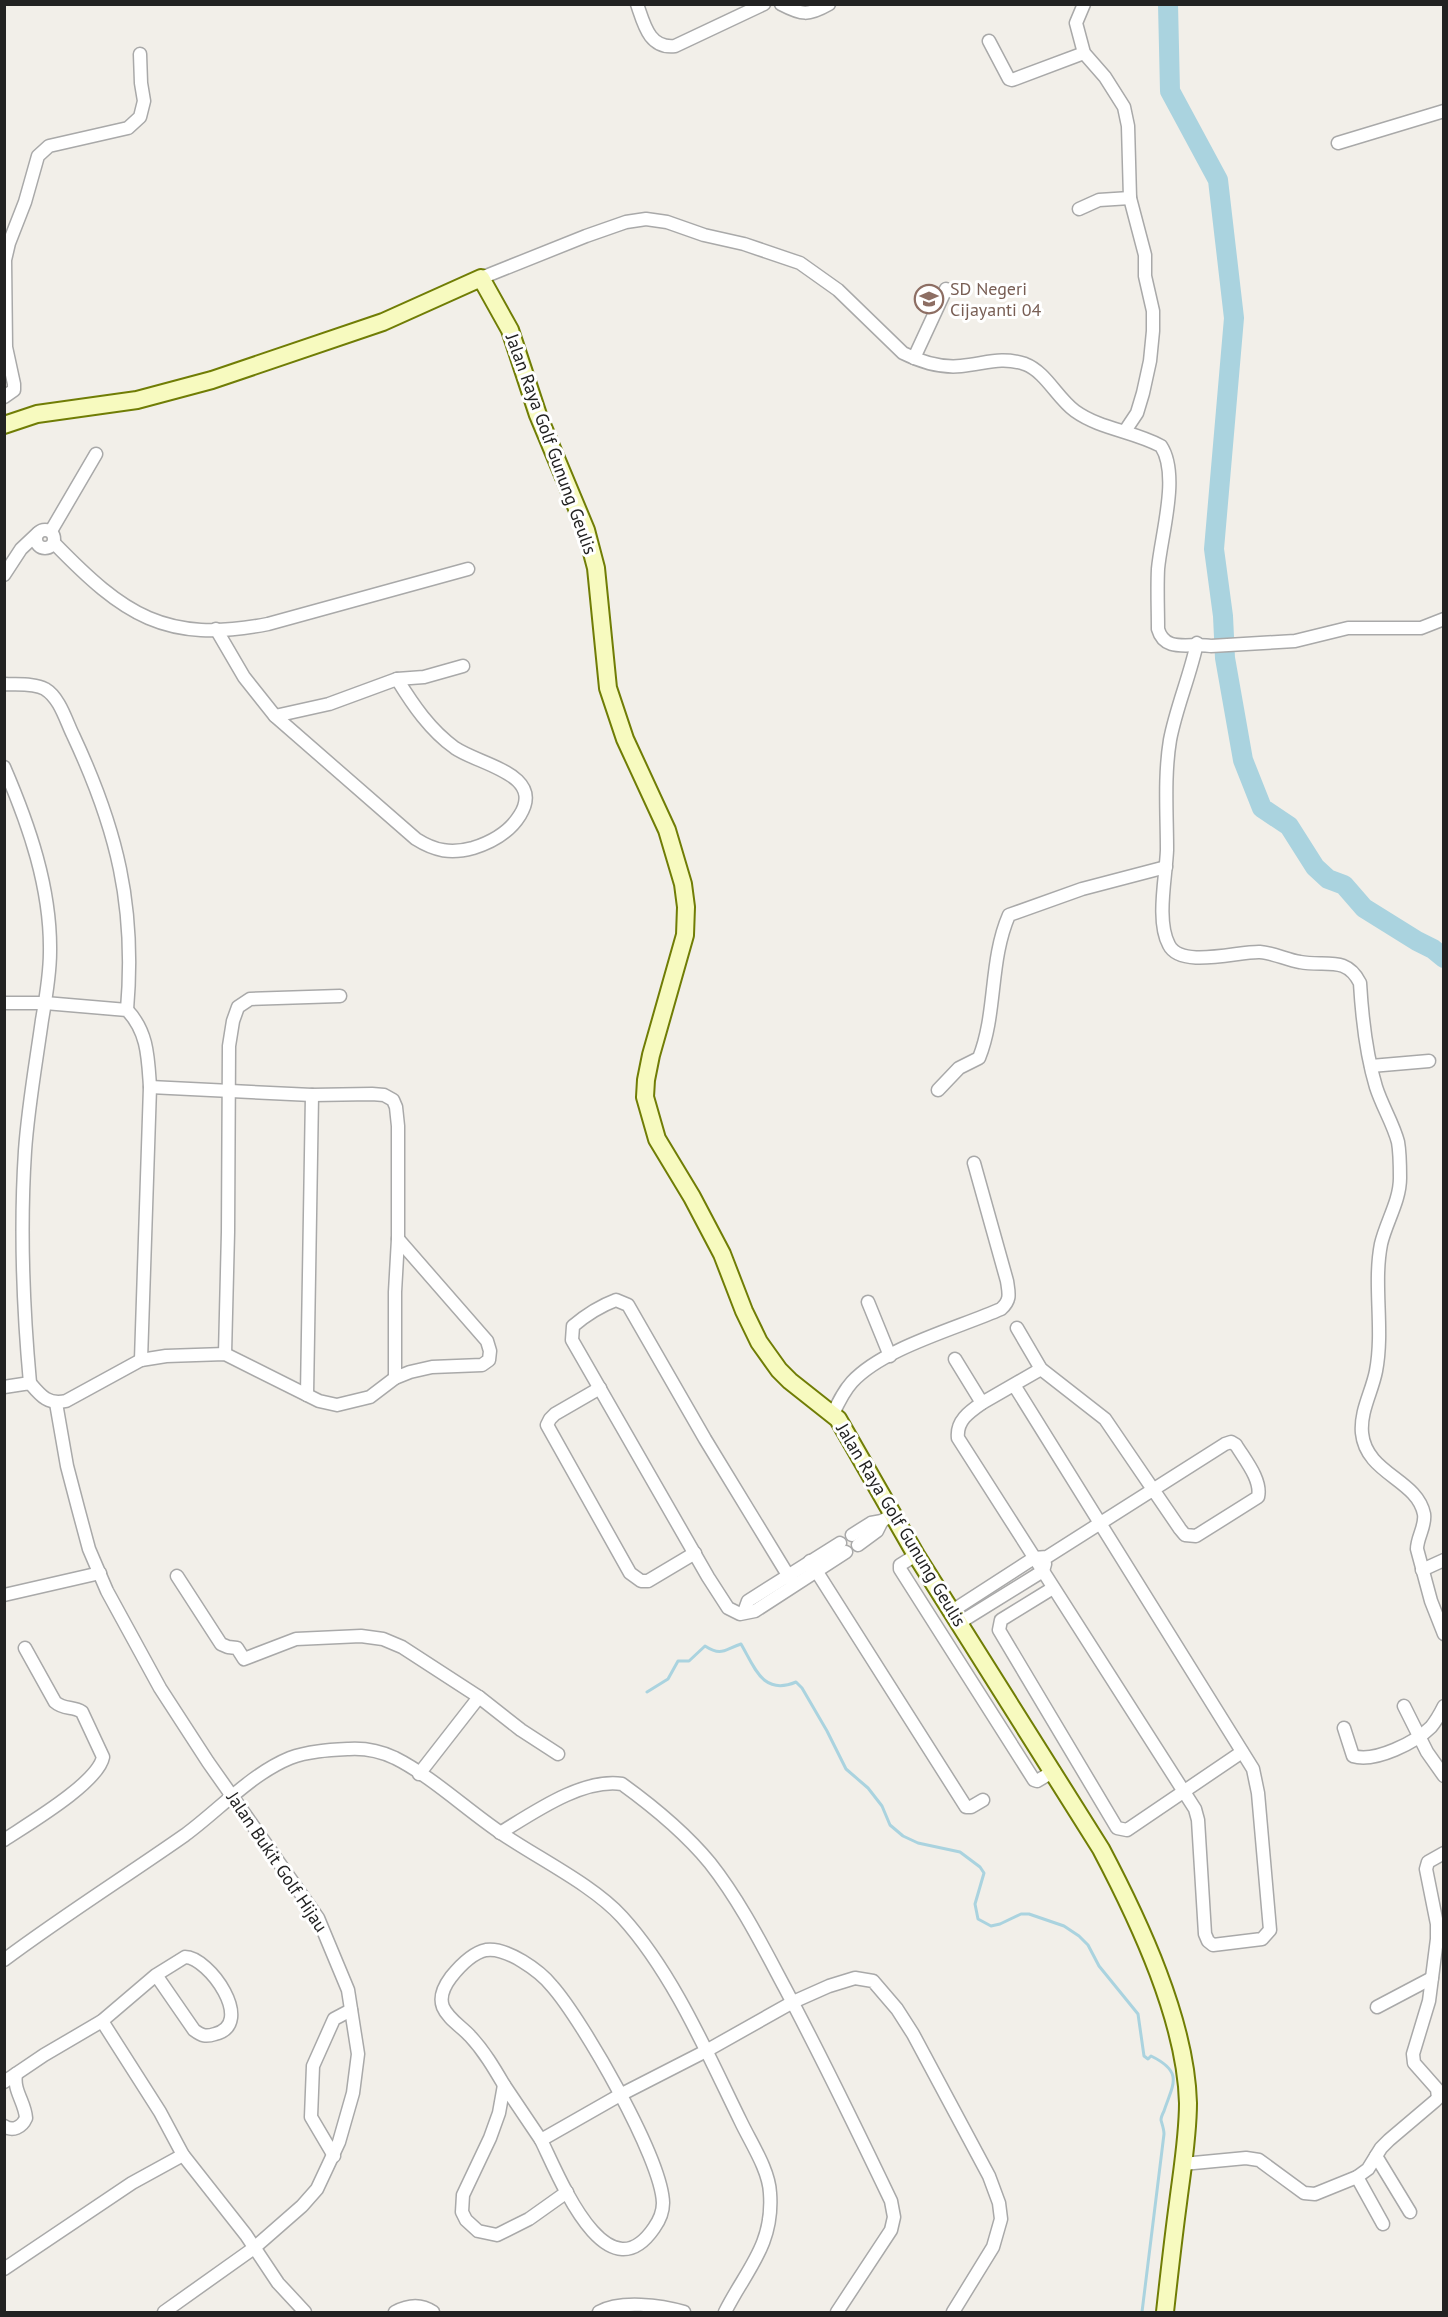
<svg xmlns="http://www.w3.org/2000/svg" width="1448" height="2317" viewBox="0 0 1448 2317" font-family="'PT Sans',sans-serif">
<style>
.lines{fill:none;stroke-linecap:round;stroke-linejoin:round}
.stream{stroke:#aad3df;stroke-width:3}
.river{stroke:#aad3df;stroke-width:20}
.minor-casing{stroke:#a9a9a9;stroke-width:15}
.secondary-casing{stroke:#707d05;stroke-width:20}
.minor{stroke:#fff;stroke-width:12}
.secondary{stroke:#f7fabf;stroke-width:16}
.labels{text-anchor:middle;stroke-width:6;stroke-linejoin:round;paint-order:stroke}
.education-label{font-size:18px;fill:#785e54;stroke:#fff;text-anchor:start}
.street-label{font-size:18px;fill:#222;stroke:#fff}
</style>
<rect width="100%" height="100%" fill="#f2efe9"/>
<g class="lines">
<path class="stream" d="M647,1692L668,1679L678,1661H689L705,1646C722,1657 725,1649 741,1644C755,1668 763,1696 796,1682L802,1688L827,1731L846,1769L868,1788L882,1806L890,1825L903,1836L918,1843L960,1852L980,1867L984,1873L975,1904L978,1919L991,1926L1000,1924L1021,1914H1029L1064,1926L1079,1936L1088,1945L1099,1966L1138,2014L1144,2056L1148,2059L1151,2056C1184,2072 1173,2084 1164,2111C1163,2113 1161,2118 1161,2120C1162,2124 1164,2129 1164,2134L1142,2312"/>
<polyline class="river" points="1168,4 1170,91 1218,180 1234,318 1214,549 1223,616 1225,658 1243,760 1262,808 1289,826 1315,867 1328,879 1344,885 1364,908 1417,941 1433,949 1444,958"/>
<g class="minor-casing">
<g id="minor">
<path d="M637,4C644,24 649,49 675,46L764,4"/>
<path d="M781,4C802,15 808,16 829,4"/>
<polyline points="1084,4 1076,23 1084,53 1105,77 1124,107 1128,126 1130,198 1145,255 1145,276 1153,311 1153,331 1150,361 1143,393 1137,413 1125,431"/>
<polyline points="989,41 1009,79 1012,80 1084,53"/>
<polyline points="1338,143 1444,111"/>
<polyline points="1079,209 1099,200 1130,198"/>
<path d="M481,278L586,236L626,222L646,219L667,222L704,235L744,244L800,263L838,290L903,353C921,362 941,368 961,366C985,364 1000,356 1025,364C1046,372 1057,398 1075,411C1100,429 1133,431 1161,446C1180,475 1161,535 1158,569C1157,589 1158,609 1158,629C1165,654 1191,642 1211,646L1295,641L1348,628H1421L1444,619"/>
<polyline points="914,358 946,289"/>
<polyline points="4,397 14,390 14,384 6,347 5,260 9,243 25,202 38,156 49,146 128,128 140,117 144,101 141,83 140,54"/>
<circle cx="45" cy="539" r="9"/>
<polyline points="51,531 96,454"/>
<path d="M54,543C124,615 165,644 268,624L468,569"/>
<polyline points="4,575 21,549 38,533"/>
<path d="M216,629L244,677L275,716L416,839C435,851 451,854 473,848C492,842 509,833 520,815C545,774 480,765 455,748C430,730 413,705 397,679"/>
<path d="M1197,643C1190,676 1176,708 1170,740C1164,776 1167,814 1167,850C1166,877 1156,921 1169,945C1181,969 1239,951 1260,952C1274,953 1287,960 1300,962C1325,967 1346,955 1360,983C1362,1017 1366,1054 1376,1087C1382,1106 1393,1123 1398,1142C1400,1153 1400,1166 1400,1178C1400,1201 1386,1222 1381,1244C1373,1285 1384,1329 1376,1371C1372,1392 1360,1411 1362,1433C1366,1474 1417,1479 1424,1514C1426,1526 1417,1537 1417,1549L1431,1601L1444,1634"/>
<path d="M4,684C17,685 34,683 45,689C60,698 66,721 73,735C117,829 136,906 127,1010"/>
<polyline points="275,716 329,704 397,679 424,677 463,666"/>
<path d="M4,767C29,825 51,888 50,952C50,975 46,997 42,1020C36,1063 28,1107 25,1151C20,1228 23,1307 30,1383"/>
<path d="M4,1003H45L127,1010C148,1032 148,1058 150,1087L141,1360"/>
<polyline points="1371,1066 1429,1061"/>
<polyline points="150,1087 312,1095 372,1094 384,1095 393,1100 396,1107 398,1126 398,1239 395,1292 395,1378"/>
<path d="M938,1090L959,1068L979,1058C997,1013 989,961 1009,915L1082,889L1166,867"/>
<polyline points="868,1302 890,1356"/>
<polyline points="225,1354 228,1232 229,1046 233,1021 238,1007 250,999 340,996"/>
<polyline points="955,1359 982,1403"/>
<path d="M1014,1385L1253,1769L1258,1793L1270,1930L1262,1939L1213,1945L1208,1941L1205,1934L1198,1820L1195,1809L958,1438C956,1421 969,1412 982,1403L1041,1369"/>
<path d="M4,1387L30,1383C41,1396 48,1405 66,1401L141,1360L166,1356L225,1354L319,1401L337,1405L370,1397L395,1378L410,1372L432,1367L482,1365L489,1360L490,1351L487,1341L398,1239"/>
<polyline points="600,1388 555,1414 550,1419 547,1425 630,1573 641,1581 648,1581 695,1553"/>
<polyline points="307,1395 312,1095"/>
<polyline points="56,1403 67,1466 78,1508 89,1549 107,1591 160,1688 208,1762 318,1918 348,1990 358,2054 353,2093 339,2142 317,2189 302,2206 254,2248 164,2312"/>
<path d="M833,1414C838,1403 843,1392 852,1382C883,1348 958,1328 1001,1309C1011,1300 1009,1294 1007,1281L974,1163"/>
<polyline points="852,1535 871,1523 882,1521 892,1515"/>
<polyline points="858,1545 877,1531 882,1521"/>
<polyline points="916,1555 900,1565 900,1569 1034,1780 1037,1781 1054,1771"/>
<polyline points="810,1561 966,1807 971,1807 983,1800"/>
<polyline points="1422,1570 1444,1560"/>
<polyline points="177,1576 221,1644 228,1647 237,1648 244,1659 296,1639 361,1636 383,1639 402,1647 479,1697 521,1730 558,1754"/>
<path d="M794,1585L705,1439L628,1305L616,1300C600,1306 586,1315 573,1326L572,1340L708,1577L728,1608L740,1614L755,1611L846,1552"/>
<polyline points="1053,1588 1001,1620 999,1630 1117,1828 1127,1830 1242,1752"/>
<polyline points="4,1595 100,1573"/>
<path d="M952,1611L1034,1558L1047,1557L1225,1444L1231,1442L1236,1445C1245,1460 1262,1480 1258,1497L1196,1536L1185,1535L1180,1529L1105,1419L1041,1369L1017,1328"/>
<polyline points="744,1612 748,1601 840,1543"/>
<polyline points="959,1623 1043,1571 1045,1564"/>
<polyline points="1404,1706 1427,1752 1444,1776"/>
<path d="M1344,1728L1353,1756C1375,1763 1416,1742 1431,1727C1436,1721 1440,1714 1444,1706"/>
<polyline points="419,1774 479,1697"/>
<path d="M500,1833C533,1813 582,1778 622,1784C651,1805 687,1835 710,1863C740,1901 762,1945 785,1988C822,2058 857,2130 891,2201L894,2217L891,2230L837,2312"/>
<path d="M4,1840C28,1824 98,1783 103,1757L82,1712C73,1706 64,1710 55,1702L25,1648"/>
<path d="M4,1960C63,1916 125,1877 185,1835C219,1810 251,1774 290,1758C308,1751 330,1750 349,1749C365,1748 380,1751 395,1758C431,1776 467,1810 501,1833C539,1859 593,1885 622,1917C673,1973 708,2055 741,2122C751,2143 769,2170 770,2193C774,2245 746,2270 725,2312"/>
<polyline points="1377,2007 1432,1978"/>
<polyline points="102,2021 160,2112 183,2155 246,2235 278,2283 305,2312"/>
<path d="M4,2082L44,2055L102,2021L156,1975L194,2030C202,2036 206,2037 215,2034C256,2024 209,1957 185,1957L156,1975"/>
<path d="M504,2085C494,2068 484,2051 470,2036C462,2027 448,2019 443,2007C439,1997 445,1985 451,1977C459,1967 472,1953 486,1950C507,1947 540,1971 552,1986C583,2021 662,2159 663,2203C663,2212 659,2221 654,2228C606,2298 558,2174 541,2140"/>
<path d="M4,2126C13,2132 22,2127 26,2118C25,2102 13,2091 16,2074"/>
<polyline points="334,2156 311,2117 313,2066 334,2019 351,2010"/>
<polyline points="1376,2156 1410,2212"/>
<polyline points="1183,2164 1246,2158 1259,2160 1304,2193 1315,2194 1357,2177 1368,2169 1381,2148 1389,2140 1435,2101 1438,2098 1437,2089 1414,2063 1413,2054 1429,2001 1437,1939 1437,1924 1426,1869 1428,1862 1444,1853"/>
<polyline points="1357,2177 1383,2224"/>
<polyline points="567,2192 529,2219 497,2235 478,2231 466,2220 462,2212 463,2195 490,2138 499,2113 504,2085 541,2140 620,2095 706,2051 793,2002 829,1986 855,1978 873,1981 897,2009 913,2034 989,2176 999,2203 1001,2219 993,2247 953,2312"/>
<polyline points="4,2269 132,2183 183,2155"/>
<path d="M395,2312C408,2305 420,2303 433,2312"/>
<path d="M599,2312C620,2300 661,2305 684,2312"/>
</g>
</g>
<g class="secondary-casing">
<path id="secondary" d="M4,425L37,414L137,400L212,380L383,322L481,278L510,330L538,415L586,530L596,568L608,688L625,739L667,830L683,884L686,907L685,935L651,1055L646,1080L645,1097L657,1139L692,1197L722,1254L744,1311L759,1342L779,1370L790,1381L838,1419L916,1555L1101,1849C1139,1921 1186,2021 1188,2103C1188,2136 1182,2171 1178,2203C1173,2240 1169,2276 1165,2312"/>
</g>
<use href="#minor" class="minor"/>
<use href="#secondary" class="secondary"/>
</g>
<defs>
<g id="school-ring" transform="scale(1.5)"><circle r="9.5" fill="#fff" stroke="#8d6e63" stroke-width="1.5"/><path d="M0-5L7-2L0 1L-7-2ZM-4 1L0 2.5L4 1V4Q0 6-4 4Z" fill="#8d6e63"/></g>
</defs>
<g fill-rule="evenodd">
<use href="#school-ring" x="929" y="299"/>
</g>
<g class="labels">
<g class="education-label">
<text x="950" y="295">SD Negeri<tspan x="950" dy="21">Cijayanti 04</tspan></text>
</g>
<g class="street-label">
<text transform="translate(551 444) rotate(70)" y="6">Jalan Raya Golf Gunung Geulis</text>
<text transform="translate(901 1525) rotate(59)" y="6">Jalan Raya Golf Gunung Geulis</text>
<text transform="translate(277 1862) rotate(56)" y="6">Jalan Bukit Golf Hijau</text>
</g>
</g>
<rect width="1448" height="2317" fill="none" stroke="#222222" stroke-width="12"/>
</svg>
